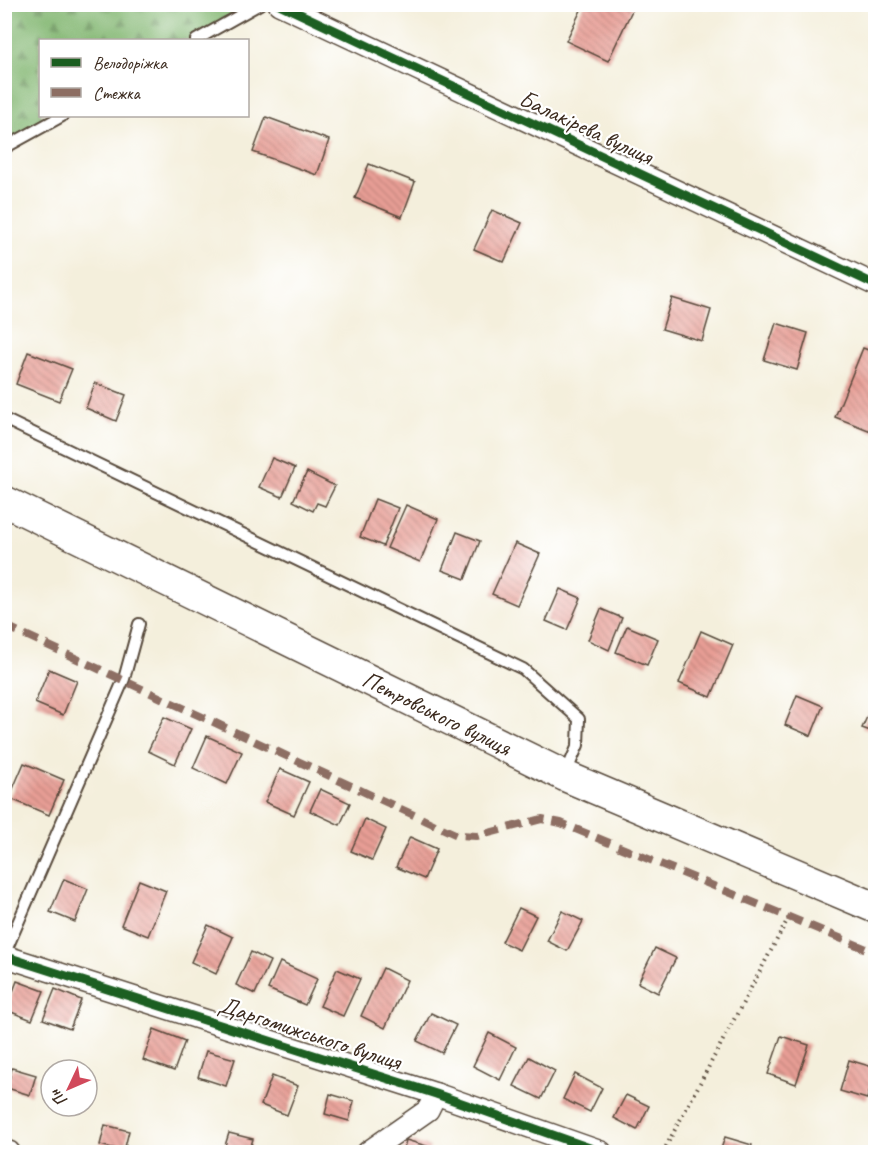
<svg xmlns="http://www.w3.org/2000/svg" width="880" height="1157" viewBox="0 0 880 1157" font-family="Caveat,sans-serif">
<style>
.forest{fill:url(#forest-firs);stroke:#5f7048;stroke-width:1.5}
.building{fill:url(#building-back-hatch)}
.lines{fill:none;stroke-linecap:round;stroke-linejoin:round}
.lane-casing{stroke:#57483a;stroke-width:14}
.street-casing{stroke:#57483a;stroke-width:24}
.secondary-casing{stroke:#57483a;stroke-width:33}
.path{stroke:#57483a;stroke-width:4;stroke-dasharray:1.5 4.5;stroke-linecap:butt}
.lane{stroke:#fff;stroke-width:10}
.street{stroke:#fff;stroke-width:21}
.secondary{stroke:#fff;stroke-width:30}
.quiet{stroke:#8d6e63;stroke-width:8;stroke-dasharray:15 8;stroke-linecap:butt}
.cycleway-casing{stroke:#fff;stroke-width:13}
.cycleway{stroke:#1b5e20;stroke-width:9}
.labels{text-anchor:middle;stroke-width:4.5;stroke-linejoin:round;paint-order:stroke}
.street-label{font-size:24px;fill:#3b2a1e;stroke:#fff}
</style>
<defs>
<pattern id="forest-firs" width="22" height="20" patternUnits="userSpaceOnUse" patternTransform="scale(1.5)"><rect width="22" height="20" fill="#83b772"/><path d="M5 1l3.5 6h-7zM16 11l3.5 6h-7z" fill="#6c955d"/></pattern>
<pattern id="building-back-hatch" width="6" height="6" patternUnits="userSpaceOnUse" patternTransform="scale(1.5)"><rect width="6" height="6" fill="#e89e95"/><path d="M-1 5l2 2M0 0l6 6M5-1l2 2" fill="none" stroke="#bd8179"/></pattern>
</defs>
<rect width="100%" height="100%" fill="#fff"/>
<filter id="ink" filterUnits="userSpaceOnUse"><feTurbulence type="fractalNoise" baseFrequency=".0167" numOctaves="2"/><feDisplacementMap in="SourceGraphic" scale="12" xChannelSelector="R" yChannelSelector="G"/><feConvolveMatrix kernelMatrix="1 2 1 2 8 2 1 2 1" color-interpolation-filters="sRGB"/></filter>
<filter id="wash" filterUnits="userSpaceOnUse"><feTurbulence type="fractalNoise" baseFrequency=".008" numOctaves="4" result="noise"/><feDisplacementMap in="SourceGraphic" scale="24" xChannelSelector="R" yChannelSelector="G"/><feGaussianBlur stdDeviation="1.35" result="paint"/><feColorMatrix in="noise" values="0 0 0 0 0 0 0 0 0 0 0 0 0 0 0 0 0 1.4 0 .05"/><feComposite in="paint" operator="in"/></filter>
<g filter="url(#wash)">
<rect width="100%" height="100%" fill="#f4efdc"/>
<polygon class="forest" points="5,5 260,5 196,40 40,40 40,116 62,116 5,148"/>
<g id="blocks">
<g class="building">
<polygon points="584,4 635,4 608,61 566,41"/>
<polygon points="266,117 329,140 317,175 253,152"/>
<polygon points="369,164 415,182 402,217 355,198"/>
<polygon points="492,210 522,223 504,262 474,249"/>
<polygon points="672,298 711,310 702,341 662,329"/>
<polygon points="776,323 808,333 797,370 764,360"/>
<polygon points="863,348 876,353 876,433 835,417"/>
<polygon points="28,352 72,369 59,401 16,384"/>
<polygon points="95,383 126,395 116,421 86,408"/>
<polygon points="272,458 295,468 282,497 259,487"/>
<polygon points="307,472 335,486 325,506 317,503 313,511 293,501"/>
<polygon points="375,499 398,508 383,546 360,537"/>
<polygon points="406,505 438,519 420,562 387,548"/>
<polygon points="457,532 480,541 465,579 442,570"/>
<polygon points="515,543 540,554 517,605 492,594"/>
<polygon points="560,589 581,598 567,630 546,621"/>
<polygon points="601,609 622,618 609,650 588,640"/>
<polygon points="627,626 658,639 647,665 616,652"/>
<polygon points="701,631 733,645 711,697 679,683"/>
<polygon points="49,669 77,681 63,715 35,703"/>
<polygon points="797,695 823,706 811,736 785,725"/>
<polygon points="872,706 876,708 876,733 862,728"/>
<polygon points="164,717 191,729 175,764 148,751"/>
<polygon points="207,736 242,752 227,784 193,768"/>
<polygon points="24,763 64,780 49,815 9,798"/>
<polygon points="280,769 309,782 294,815 265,802"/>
<polygon points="320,789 350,803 340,825 310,811"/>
<polygon points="365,819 386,829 372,860 351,851"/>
<polygon points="410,837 437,849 424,879 396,867"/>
<polygon points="64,879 88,889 75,922 50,912"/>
<polygon points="139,880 166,891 148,936 121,925"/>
<polygon points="519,908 536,916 519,950 502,942"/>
<polygon points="562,911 583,921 567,951 547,941"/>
<polygon points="208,925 233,937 216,974 191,962"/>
<polygon points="655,948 676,958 658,993 638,983"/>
<polygon points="251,952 270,961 255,994 236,985"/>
<polygon points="280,962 317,979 305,1005 268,989"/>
<polygon points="383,968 407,980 385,1028 361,1016"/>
<polygon points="337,969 360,979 343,1016 320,1006"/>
<polygon points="17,981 44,991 32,1020 6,1010"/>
<polygon points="55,989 81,1000 70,1029 43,1019"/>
<polygon points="431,1013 456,1025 442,1053 417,1041"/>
<polygon points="154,1029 185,1041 174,1071 143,1060"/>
<polygon points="489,1033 516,1047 500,1080 473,1066"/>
<polygon points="781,1036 809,1045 796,1084 768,1074"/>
<polygon points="206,1051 235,1059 226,1086 198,1077"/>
<polygon points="529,1057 555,1071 541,1099 514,1086"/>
<polygon points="849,1060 876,1068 867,1099 840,1091"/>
<polygon points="12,1068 36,1075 30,1095 7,1088"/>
<polygon points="575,1074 602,1088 590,1112 563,1099"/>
<polygon points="272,1076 298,1086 287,1115 261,1105"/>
<polygon points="330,1094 354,1101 349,1121 325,1114"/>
<polygon points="626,1095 649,1106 637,1130 614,1118"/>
<polygon points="105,1125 129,1131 124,1151 100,1145"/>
<polygon points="229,1133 253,1139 249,1152 223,1152"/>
<polygon points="725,1137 752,1145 750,1152 720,1152"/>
<polygon points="406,1140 430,1147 428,1152 403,1152"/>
<polygon points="478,1147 496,1152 476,1152"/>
</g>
</g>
</g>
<g filter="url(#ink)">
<use href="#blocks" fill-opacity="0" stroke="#57483a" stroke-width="1.5"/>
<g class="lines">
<g class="lane-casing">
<g id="lane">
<polyline points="196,40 260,4"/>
<polyline points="4,148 62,116"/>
<polyline points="4,419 523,669 579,719 578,745 566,773"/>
<polyline points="4,955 124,679 139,624"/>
</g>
</g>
<g class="street-casing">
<g id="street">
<polyline points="279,4 876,285"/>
<polyline points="4,956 436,1094 601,1152"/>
<polyline points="4,1151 9,1152"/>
<polyline points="368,1152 428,1110 436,1094"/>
</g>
</g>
<g class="secondary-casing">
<g id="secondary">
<path id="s1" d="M4,501L565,776L876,908"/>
</g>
</g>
<polyline class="path" points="663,1152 789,917"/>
<use href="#lane" class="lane"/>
<use href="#street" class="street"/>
<use href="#secondary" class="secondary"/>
<polyline class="quiet" points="4,625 457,835 477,836 542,819 561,823 876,953"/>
<g class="cycleway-casing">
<g id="cycleway">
<polyline points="279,4 876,285"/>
<polyline points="4,956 436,1094 601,1152"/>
</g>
</g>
<use href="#cycleway" class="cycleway"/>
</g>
</g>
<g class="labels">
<g class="street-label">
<text transform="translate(586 127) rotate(25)" y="8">Балакірева вулиця</text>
<text dy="8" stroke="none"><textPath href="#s1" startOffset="482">Петровського вулиця</textPath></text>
<text transform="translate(310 1033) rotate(18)" y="8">Даргомижського вулиця</text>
</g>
</g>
<rect width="880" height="1157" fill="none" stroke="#fff" stroke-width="24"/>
<rect x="39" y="39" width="210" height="78" fill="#ffffff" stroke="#b1aaa5" stroke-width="1.5"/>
<rect x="51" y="58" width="30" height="9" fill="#1b5e20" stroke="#b1aaa5" stroke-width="1.5"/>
<text x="93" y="69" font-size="18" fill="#3b2a1e">Велодоріжка</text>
<rect x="51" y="88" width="30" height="9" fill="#8d6e63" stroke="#b1aaa5" stroke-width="1.5"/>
<text x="93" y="99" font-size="18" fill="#3b2a1e">Стежка</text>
<g transform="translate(69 1088) rotate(226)"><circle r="28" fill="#ffffff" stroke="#b1aaa5" stroke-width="1.5"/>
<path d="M0-4.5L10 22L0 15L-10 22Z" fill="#d1495b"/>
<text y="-9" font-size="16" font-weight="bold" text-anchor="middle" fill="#3b2a1e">Пн</text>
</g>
</svg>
